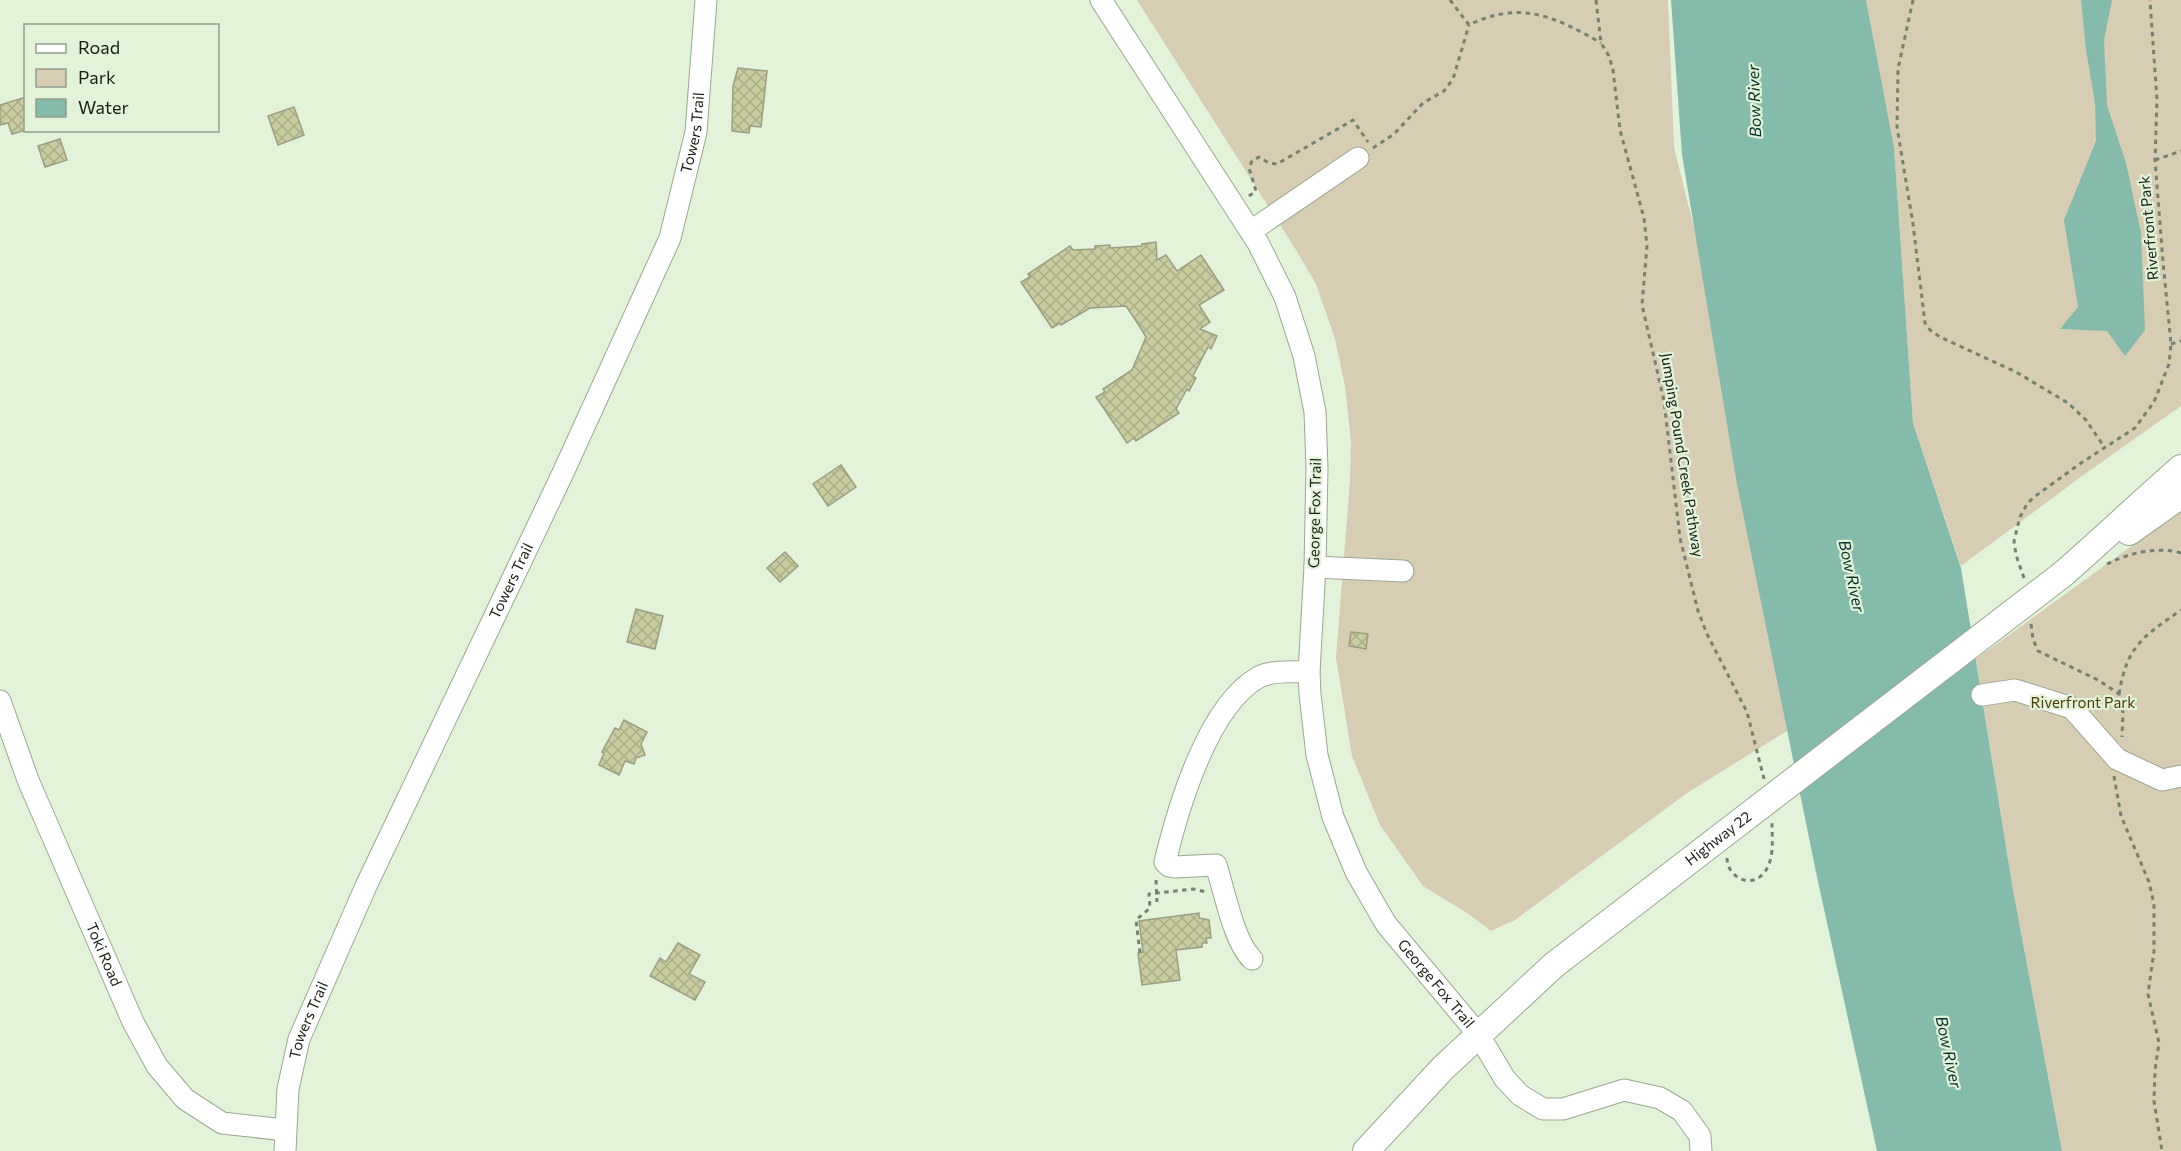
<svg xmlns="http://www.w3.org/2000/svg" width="2181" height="1151" viewBox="0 0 2181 1151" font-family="Commissioner,sans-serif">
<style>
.park{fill:#d6cdb3}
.water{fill:#84bbab}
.building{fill:url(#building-cross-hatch);stroke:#9b9e83;stroke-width:1.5}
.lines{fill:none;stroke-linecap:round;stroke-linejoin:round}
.minor-casing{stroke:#9aa890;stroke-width:23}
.major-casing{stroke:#9aa890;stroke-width:28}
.path{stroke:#778171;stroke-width:3;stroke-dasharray:4.5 4.5;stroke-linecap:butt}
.minor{stroke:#fff;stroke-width:21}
.major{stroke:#fff;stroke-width:26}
.major-bridge-casing{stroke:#9aa890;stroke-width:28;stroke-linecap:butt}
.major-bridge{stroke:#fff;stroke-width:26}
.labels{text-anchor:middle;stroke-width:4.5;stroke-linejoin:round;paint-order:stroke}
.street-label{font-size:15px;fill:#191e15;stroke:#e3f3d9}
.park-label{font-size:15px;fill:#4c3c02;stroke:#e3f3d9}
.water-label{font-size:16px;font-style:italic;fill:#003329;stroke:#e3f3d9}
</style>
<defs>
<pattern id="building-cross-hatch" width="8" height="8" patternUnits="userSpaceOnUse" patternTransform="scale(1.5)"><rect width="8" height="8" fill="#c8cc9e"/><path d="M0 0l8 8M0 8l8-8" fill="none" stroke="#abaf87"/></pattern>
</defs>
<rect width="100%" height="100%" fill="#e3f3d9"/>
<g class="park">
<polygon points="1137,0 1668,0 1674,147 1737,402 1795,726 1687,793 1515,920 1491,931 1467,913 1423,886 1380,825 1352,756 1336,658 1350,480 1351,442 1345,386 1335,339 1316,284 1296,250"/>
<polygon points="1866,0 2181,0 2181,406 2082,476 1961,566 1913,423 1894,148"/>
<polygon points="2181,510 2181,1151 2062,1151 2013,890 1976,659"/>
</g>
<g class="water">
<polygon points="1671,0 1866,0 1894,147 1913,423 1961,568 2013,890 2062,1151 1877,1151 1817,877 1737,484 1682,155"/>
<polygon points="2081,0 2112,0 2104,40 2107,105 2126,163 2141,233 2145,330 2125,356 2107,331 2060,329 2078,307 2064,220 2096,141 2095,103 2086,50"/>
</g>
<g class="building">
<polygon points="738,68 767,71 761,127 750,126 749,133 732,131 733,86"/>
<polygon points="26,97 26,130 12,134 8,123 0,125 0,105"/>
<polygon points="294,107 304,135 278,145 268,116"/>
<polygon points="60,139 67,160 45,167 38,146"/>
<polygon points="1156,242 1157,260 1166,255 1177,271 1201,255 1224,290 1199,305 1210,322 1200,329 1217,336 1211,349 1208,347 1193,376 1196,378 1189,391 1187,389 1176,409 1179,413 1136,441 1134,438 1127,443 1096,397 1105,392 1103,389 1132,370 1146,337 1138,324 1126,306 1090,308 1061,325 1060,323 1052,328 1021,282 1030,277 1028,274 1070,246 1073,250 1095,249 1095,246 1110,245 1110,248 1142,246 1142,244"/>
<polygon points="841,465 856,487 828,506 813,484"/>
<polygon points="785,552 798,566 780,582 767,568"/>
<polygon points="636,609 663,616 655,649 627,642"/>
<polygon points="1351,632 1368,634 1366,649 1349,646"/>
<polygon points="624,720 647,732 641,744 645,755 636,758 634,764 625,761 619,775 599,765 604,753 602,752 615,728 619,730"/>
<polygon points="1199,913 1199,918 1209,920 1211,938 1206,938 1207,943 1202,943 1202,947 1176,950 1180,980 1142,985 1138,953 1143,952 1139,921"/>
<polygon points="678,943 700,955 689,974 705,982 695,1000 650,976 660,958 666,962"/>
</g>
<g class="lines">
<g class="minor-casing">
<g id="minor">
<path id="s1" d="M1101,0L1258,243L1285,297L1304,356L1315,412L1317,468L1315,567L1309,672L1310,694L1317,755L1333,817L1356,872L1386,924L1478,1034L1505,1079L1520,1095L1543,1109H1563L1624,1090L1660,1098L1682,1111L1700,1136L1701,1151"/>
<polyline points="1251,231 1358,158"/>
<polyline points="1315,567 1403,571"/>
<polyline points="1982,695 2015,690 2072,708 2117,759 2162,780 2181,776"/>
<path id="s2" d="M0,701L28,780L133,1022L157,1066L185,1099L222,1123L285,1130"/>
<path d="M1252,959C1234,942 1224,890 1216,865L1174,867L1169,866L1165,862C1178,808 1208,705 1259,677C1273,670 1293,672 1309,672"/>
<path id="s3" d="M285,1151L288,1089L299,1039L366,886L562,475L670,238L696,132L706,0"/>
</g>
</g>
<g class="major-casing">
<g id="major">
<polyline points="2129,532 2181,495"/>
<path d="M2063,574C2103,539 2141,503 2181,468"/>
<path id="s4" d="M1366,1151L1443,1068L1554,965L1758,808"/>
</g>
</g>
<g class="path">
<path d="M1450,0L1469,25C1520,0 1554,16 1601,43"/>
<polyline points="1596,0 1601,43 1609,56 1613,70 1620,130 1644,218 1647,246 1642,305 1664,401 1680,538 1698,611 1707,634 1747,712 1764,779"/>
<polyline points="1913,0 1898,69 1897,127 1913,224 1925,323 1930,330 1940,337 2016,372 2068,403 2086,420 2105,448"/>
<polyline points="1373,148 1394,134 1423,103 1444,91 1453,79 1469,25"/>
<polyline points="2155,160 2181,151"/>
<polyline points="1249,196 1256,191 1249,168 1252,161 1259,157 1269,163 1277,164 1353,120 1368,142"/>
<polyline points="2171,344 2181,341"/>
<path d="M2107,564C2129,553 2157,546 2181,553"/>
<polyline points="2024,578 2016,555 2014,541 2020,517 2027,504 2034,497 2081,463 2135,428 2154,402 2169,364 2171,344 2163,262 2155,160 2157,100 2150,0"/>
<polyline points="2031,624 2033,639 2038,651 2098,680 2119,694 2123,712 2122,737"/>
<path d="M2119,694C2127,645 2143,637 2181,610"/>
<polyline points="2114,776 2121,816 2149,882 2154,904 2154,951 2148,994 2159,1043 2155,1070 2154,1101 2162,1151"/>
<path d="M1727,858C1727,876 1749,889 1763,874C1775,861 1772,839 1772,823"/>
<polyline points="1156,880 1157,902"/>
<polyline points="1140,953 1136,920 1150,908 1149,894 1194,889 1206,892"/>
</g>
<use href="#minor" class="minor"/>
<use href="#major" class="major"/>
<g class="major-bridge-casing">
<polyline id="major-bridge" points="1758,808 2063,574"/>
</g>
<use href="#major-bridge" class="major-bridge"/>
</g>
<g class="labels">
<g class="street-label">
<text dy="5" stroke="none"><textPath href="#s3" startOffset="1104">Towers Trail</textPath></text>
<text transform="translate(2149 228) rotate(-95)" y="5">Riverfront Park</text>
<text transform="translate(1682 455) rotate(81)" y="5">Jumping Pound Creek Pathway</text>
<text transform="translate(1315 513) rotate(-89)" y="5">George Fox Trail</text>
<text dy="5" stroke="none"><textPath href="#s3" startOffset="618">Towers Trail</textPath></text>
<text dy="5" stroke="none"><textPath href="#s4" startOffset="472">Highway 22</textPath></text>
<text dy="5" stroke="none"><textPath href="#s2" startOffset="274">Toki Road</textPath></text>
<text dy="5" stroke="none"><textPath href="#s1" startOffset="1074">George Fox Trail</textPath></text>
<text dy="5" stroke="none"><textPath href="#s3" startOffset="134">Towers Trail</textPath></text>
</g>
<g class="park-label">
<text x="2083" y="708">Riverfront Park</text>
</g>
<g class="water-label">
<text transform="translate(1754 101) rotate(-92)" y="6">Bow River</text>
<text transform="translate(1852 576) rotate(78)" y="6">Bow River</text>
<text transform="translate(1949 1052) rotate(78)" y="6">Bow River</text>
</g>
</g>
<rect x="24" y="24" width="195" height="108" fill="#e3f3d9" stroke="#929e8b" stroke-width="1.5"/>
<rect x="36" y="44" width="30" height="9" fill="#ffffff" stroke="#929e8b" stroke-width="1.5"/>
<text x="78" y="54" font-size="18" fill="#191e15">Road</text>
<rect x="36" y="69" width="30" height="18" fill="#d6cdb3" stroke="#929e8b" stroke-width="1.5"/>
<text x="78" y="84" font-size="18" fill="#191e15">Park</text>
<rect x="36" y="99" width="30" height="18" fill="#84bbab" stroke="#929e8b" stroke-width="1.5"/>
<text x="78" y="114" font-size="18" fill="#191e15">Water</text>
</svg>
